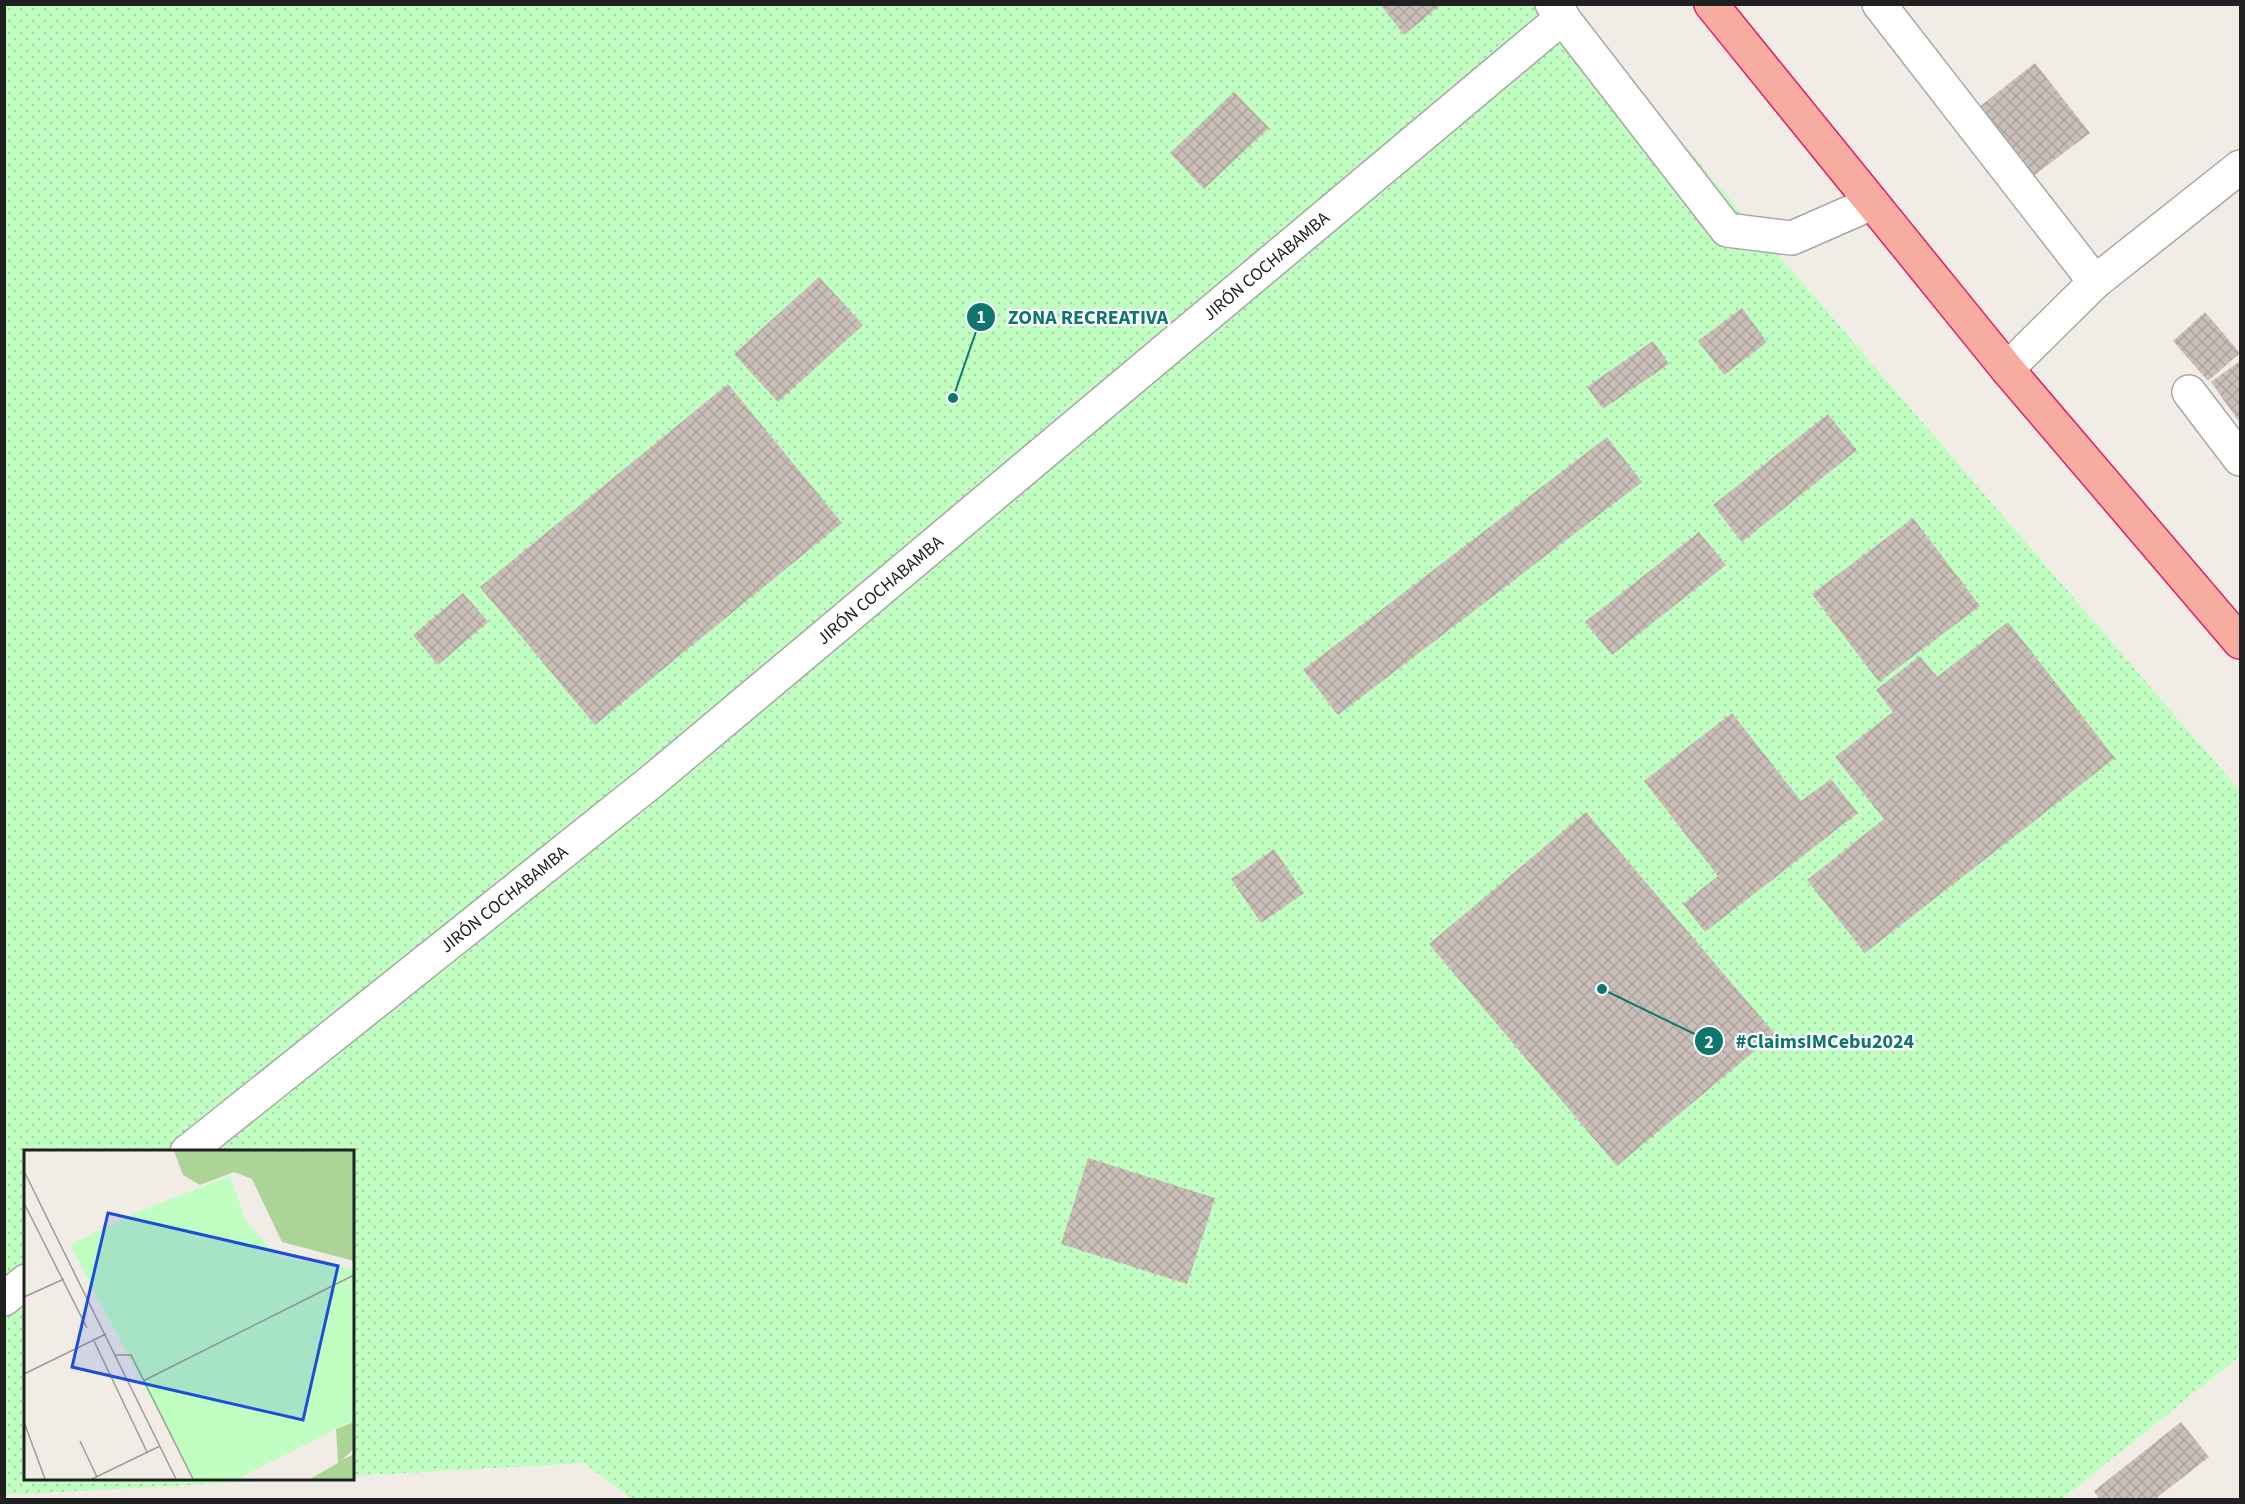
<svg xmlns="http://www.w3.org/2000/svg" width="2245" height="1504" viewBox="0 0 2245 1504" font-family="'Source Sans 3',sans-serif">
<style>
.park{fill:url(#park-dots)}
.building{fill:url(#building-cross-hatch)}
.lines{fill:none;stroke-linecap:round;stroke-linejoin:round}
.minor-casing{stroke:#a7a7a7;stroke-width:36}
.trunk-casing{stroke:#e9196c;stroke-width:36}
.minor{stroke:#fff;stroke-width:33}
.trunk{stroke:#f6ac9f;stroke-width:33}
.labels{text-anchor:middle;stroke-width:4.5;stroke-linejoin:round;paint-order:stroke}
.street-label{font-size:18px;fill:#202020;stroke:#fff}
.inset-road{fill:none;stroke:#9d9b97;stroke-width:1.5}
.view{fill:#1d4ed8;fill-opacity:0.15;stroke:#1d4ed8;stroke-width:3}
.inset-edge{fill:none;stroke:#202020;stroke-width:3}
.leader{fill:none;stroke:#0f766e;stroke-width:2}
.callout-dot{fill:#0f766e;stroke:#fff;stroke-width:2}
.mark-label{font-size:18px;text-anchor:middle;font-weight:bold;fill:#fff}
.callout-label{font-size:20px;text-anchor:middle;font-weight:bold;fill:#0f766e;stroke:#fff;stroke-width:4.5;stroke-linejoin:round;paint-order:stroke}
</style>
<defs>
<pattern id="park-dots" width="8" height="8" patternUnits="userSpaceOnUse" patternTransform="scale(1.5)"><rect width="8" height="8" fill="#c0fec2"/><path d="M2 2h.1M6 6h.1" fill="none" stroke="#a5d9a6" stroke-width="1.8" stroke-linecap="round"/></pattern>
<pattern id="building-cross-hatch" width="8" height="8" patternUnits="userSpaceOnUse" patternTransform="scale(1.5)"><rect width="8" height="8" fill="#cabfb8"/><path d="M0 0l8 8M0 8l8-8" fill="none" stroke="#ada49e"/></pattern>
</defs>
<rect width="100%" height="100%" fill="#f1ede6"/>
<polygon class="park" points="5,5 1563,5 2240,791 2240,1356 2062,1499 633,1500 584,1463 353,1476 352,1152 26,1152 26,1478 302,1479 5,1495"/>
<g class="building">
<polygon points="1380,4 1442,4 1404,35"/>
<polygon points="2035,63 2090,133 2032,177 1978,108"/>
<polygon points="1234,92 1269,128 1204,189 1170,153"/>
<polygon points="819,277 863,325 778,402 734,354"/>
<polygon points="1742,308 1767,342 1724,375 1698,341"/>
<polygon points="2205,312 2240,353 2208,381 2173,341"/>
<polygon points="1653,341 1669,364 1603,409 1587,387"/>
<polygon points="2240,361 2240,423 2211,382"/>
<polygon points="728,384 842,523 595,725 480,587"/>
<polygon points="1828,414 1857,450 1742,542 1713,505"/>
<polygon points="1607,437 1642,482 1338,715 1303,670"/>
<polygon points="1913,518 1980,606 1879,682 1812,594"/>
<polygon points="1699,532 1726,565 1612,655 1585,622"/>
<polygon points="463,593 488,622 438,665 413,635"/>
<polygon points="2008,622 2115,758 1865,953 1807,880 1884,819 1835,757 1893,712 1876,690 1920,656 1937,677"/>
<polygon points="1732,713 1801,801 1831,779 1858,813 1705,932 1683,904 1718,876 1644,781"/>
<polygon points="1586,812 1775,1034 1617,1166 1429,944"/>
<polygon points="1274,849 1304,893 1261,923 1231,879"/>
<polygon points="1088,1158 1215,1198 1187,1284 1061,1244"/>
<polygon points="2181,1422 2209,1457 2154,1500 2100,1500 2094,1491"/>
</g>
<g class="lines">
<g class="minor-casing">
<g id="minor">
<polyline points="1552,4 1727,230 1792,238 1872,203"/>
<polyline points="1879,4 2095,282"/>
<polyline points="2007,369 2095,282 2240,167"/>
<polyline points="2189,392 2240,459"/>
<polyline points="187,1152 652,781 1563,17"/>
<polyline points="4,1299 26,1281"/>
</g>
</g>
<g class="trunk-casing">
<polyline id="trunk" points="1711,4 2007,369 2240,642"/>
</g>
<use href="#minor" class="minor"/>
<use href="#trunk" class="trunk"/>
</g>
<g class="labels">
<g class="street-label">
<text transform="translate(1266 266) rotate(-40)" y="6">JIRÓN COCHABAMBA</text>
<text transform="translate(880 590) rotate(-40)" y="6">JIRÓN COCHABAMBA</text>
<text transform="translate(504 899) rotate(-39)" y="6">JIRÓN COCHABAMBA</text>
</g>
</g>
<g transform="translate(24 1150)">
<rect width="330" height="330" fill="#f1ede6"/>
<path d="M150,1H330V111L258,92L228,29L210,22L176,35L159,25ZM330,272V299L318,310L330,304V329H286L314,313L312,279Z" fill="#acd497"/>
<path d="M206,26L221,69L253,106L330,119V270L213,329H169L46,95L115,61Z" fill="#c0fec2"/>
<path class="inset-road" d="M0,21L152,329M0,53L63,178M0,147L40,129M70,191L123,302M91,205H107L169,329M0,224L82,184M119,231L330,125M0,272L21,329M56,291L73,327M68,329L136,296"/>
<path class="view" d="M84,63L314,116L279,270L48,217Z"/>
<rect width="330" height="330" class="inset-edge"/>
</g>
<path class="leader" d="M953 398L981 317M1602 989L1709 1041"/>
<g class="callout-dot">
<circle cx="953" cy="398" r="6"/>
<circle cx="1602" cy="989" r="6"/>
<circle cx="981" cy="317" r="15"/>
<circle cx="1709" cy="1041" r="15"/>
</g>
<g class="mark-label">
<text x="981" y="323">1</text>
<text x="1709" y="1048">2</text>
</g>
<g class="callout-label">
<text x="1088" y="324">ZONA RECREATIVA</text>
<text x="1825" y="1048">#ClaimsIMCebu2024</text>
</g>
<rect width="2245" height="1504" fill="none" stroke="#202020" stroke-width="12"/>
</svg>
